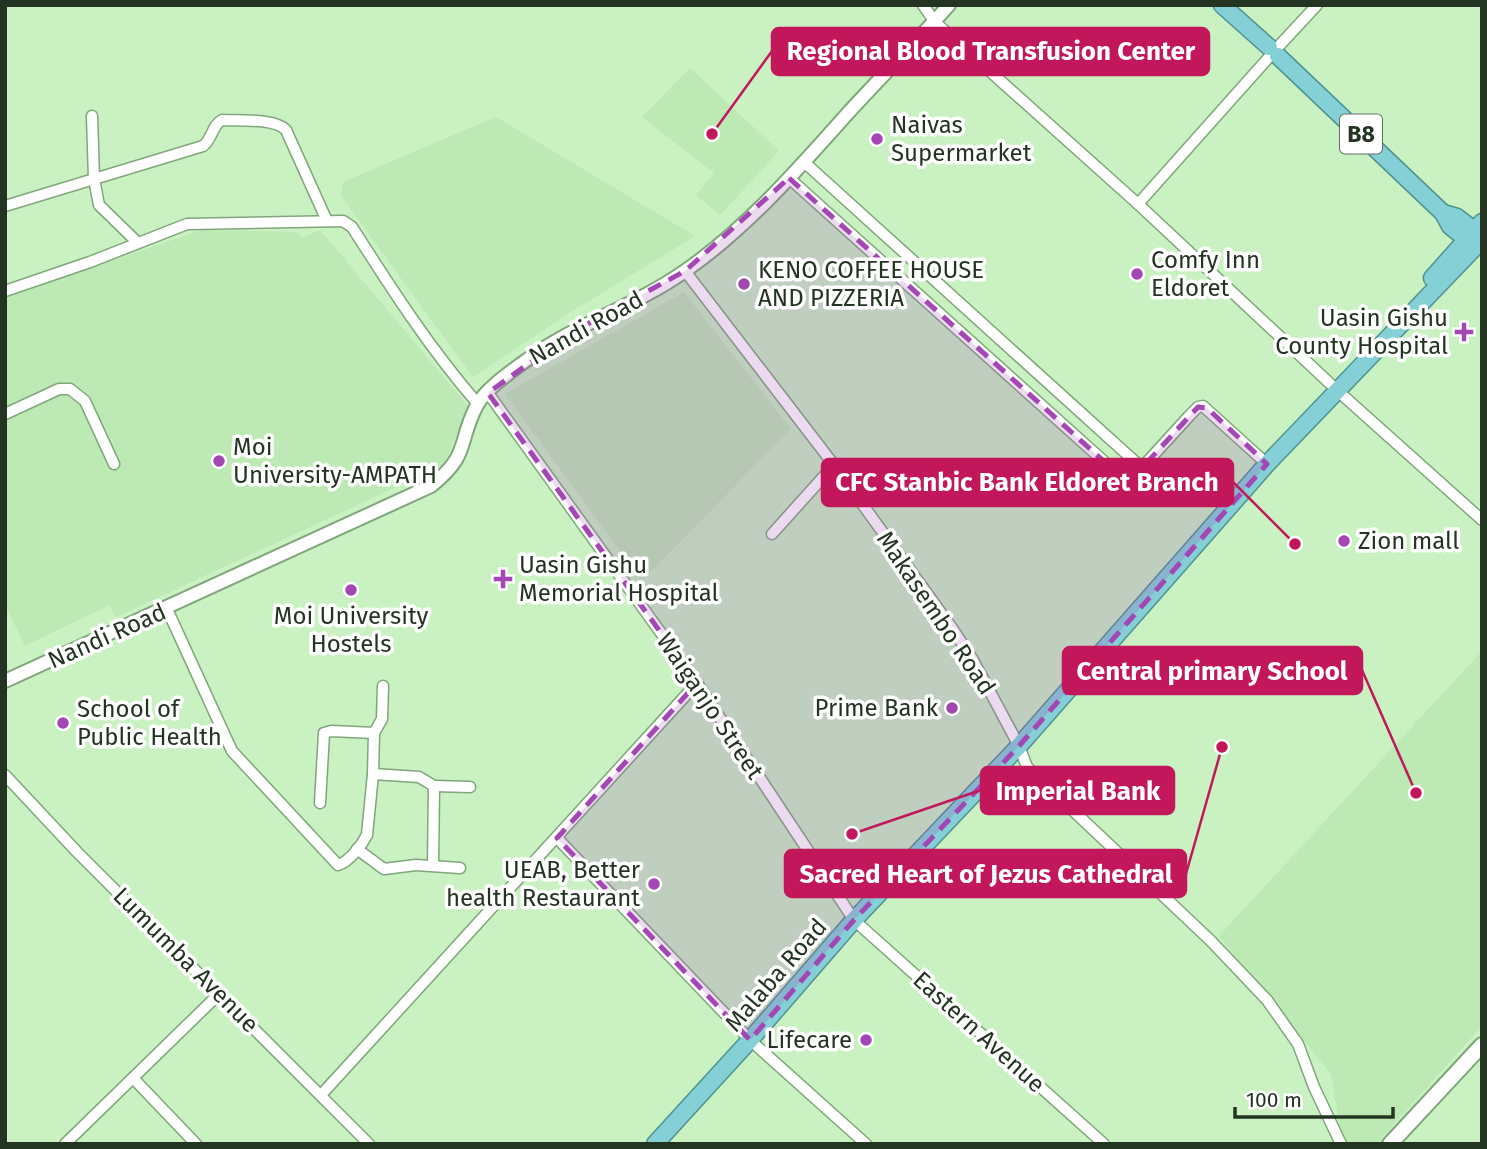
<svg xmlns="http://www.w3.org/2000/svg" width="1487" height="1149" viewBox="0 0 1487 1149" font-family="'Fira Sans',sans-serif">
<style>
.built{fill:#bce9b4}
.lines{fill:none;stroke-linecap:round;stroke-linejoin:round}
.minor-casing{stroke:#81a67b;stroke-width:13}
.tertiary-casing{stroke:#81a67b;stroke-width:16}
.secondary-casing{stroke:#81a67b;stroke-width:18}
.trunk-casing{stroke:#4f9290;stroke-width:19}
.minor{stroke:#fff;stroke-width:10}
.tertiary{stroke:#fff;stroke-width:12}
.secondary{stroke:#fff;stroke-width:14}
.trunk{stroke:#84d0d6;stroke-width:16}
.marked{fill:#a247b3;fill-opacity:0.2;stroke:#a247b3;stroke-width:5;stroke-dasharray:14 9;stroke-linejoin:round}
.poi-dot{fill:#a247b3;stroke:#fff;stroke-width:2.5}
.labels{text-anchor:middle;stroke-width:7;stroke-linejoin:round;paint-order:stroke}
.shield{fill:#fff;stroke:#667164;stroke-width:2}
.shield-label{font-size:23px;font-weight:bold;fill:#243422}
.poi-label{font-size:24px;fill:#243422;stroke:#fff;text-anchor:start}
.street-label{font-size:24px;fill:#243422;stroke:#fff}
.leader{fill:none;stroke:#c2185b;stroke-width:2.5}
.callout-dot{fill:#c2185b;stroke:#fff;stroke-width:2.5}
.callout{fill:#c2185b;stroke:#c2185b;stroke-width:2.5}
.callout-label{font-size:26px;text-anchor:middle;font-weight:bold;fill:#fff}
</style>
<rect width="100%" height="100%" fill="#c9f1c2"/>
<g class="built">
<polygon points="690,68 779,151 720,215 696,195 714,173 642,117"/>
<polygon points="496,117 695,236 566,315 473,377 341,196 343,182"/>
<polygon points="202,230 298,232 302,238 320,230 468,406 444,465 116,617 109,605 25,646 5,605 5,297"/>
<polygon points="684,292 791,429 642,581 505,394"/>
<polygon points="1482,651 1482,1026 1376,1144 1343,1144 1331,1074 1219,936"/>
</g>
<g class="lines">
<g class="minor-casing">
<g id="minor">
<polyline points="923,5 935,22 1138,204 1339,392 1482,520"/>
<polyline points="1278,47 1317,5"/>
<polyline points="92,116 94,179 99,205 137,242"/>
<polyline points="804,162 1141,467"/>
<polyline points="789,178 1128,483 1190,415 1198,407 1203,406 1267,464"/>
<polyline points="1138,204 1270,56"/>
<path d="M5,206L203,146C213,138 212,125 222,120C239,121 275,118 286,130L327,221"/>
<polyline points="685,271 834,465 952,628 973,660 1019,746 1027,767 1211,941 1267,1000 1298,1044 1314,1087 1341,1144"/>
<path d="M5,291L90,262L187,224L343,221L352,227C391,288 430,349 478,404"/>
<polyline points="488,393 697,683 854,920 1104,1144"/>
<polyline points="5,414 59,389 70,389 85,401 114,464"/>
<polyline points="772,534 834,465"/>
<path d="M167,609L232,751L338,865C349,862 362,845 367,835L373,774L374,733L382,719L383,686"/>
<polyline points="373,774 419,777 434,786 433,865"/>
<polyline points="5,775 77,852 369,1144"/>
<polyline points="434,786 470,787"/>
<polyline points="320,803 324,733 331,731 374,733"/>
<polyline points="557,838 750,1040 866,1144"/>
<polyline points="357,849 384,869 416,865 460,868"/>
<polyline points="133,1078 196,1144"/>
<polyline points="321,1095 697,683"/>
<polyline points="65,1144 220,993"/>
</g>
</g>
<g class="tertiary-casing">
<path id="tertiary" d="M5,681L431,486C471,454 457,443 477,405C486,389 509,373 524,362C573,325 634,307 685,271C747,228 798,169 848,113C881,77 916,42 949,5"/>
</g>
<g class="secondary-casing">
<polyline id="secondary" points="1390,1144 1482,1045"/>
</g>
<g class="trunk-casing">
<g id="trunk">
<polyline points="1222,5 1269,47"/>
<polyline points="1278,56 1443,213 1450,226 1476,247"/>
<polyline points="1443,213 1457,217 1482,236"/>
<polyline points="1432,278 1482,222"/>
<polyline points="655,1144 750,1040 854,920 1019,746 1267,464 1482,240"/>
</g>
</g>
<use href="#minor" class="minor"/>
<use href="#tertiary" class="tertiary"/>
<use href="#secondary" class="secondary"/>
<use href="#trunk" class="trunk"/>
</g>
<path class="marked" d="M789,178L1128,483L1198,407L1207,408L1267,464L1019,746L854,920L750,1040L557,838L697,683L488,393L571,333L685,271Z"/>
<g class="poi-dot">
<circle cx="877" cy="139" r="7"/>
<circle cx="1137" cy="274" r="7"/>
<circle cx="744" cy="284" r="7"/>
<path d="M1460.5 321.5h7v7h7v7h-7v7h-7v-7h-7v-7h7z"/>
<circle cx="219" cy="461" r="7"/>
<circle cx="1344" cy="541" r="7"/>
<path d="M499.5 568.5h7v7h7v7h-7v7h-7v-7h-7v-7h7z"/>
<circle cx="351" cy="590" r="7"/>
<circle cx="952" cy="708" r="7"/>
<circle cx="63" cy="723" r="7"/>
<circle cx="654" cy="884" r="7"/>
<circle cx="866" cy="1040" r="7"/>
</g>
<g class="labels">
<rect class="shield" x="1340" y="114.5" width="42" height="39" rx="5"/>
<g class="shield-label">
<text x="1361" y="142">B8</text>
</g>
<g class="poi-label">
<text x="891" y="133">Naivas<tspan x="891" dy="28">Supermarket</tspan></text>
<text x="1151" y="268">Comfy Inn<tspan x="1151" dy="28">Eldoret</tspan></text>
<text x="758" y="278">KENO COFFEE HOUSE<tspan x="758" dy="28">AND PIZZERIA</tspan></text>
<text x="1448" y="326" text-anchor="end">Uasin Gishu<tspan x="1448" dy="28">County Hospital</tspan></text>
<text x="233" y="455">Moi<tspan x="233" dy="28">University-AMPATH</tspan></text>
<text x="1358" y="549">Zion mall</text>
<text x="519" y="573">Uasin Gishu<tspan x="519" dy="28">Memorial Hospital</tspan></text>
<text x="351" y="624" text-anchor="middle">Moi University<tspan x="351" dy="28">Hostels</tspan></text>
<text x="938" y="716" text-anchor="end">Prime Bank</text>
<text x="77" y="717">School of<tspan x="77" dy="28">Public Health</tspan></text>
<text x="640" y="878" text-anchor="end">UEAB, Better<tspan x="640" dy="28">health Restaurant</tspan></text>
<text x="852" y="1048" text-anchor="end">Lifecare</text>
</g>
<g class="street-label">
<text transform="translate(586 328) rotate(-29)" y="8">Nandi Road</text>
<text transform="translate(936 613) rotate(56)" y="8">Makasembo Road</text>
<text transform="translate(107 636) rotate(-24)" y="8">Nandi Road</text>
<text transform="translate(710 706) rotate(56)" y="8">Waiganjo Street</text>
<text transform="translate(186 960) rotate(45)" y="8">Lumumba Avenue</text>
<text transform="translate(776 975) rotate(-49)" y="8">Malaba Road</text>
<text transform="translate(979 1032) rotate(42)" y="8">Eastern Avenue</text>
</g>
</g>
<path class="leader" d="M712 134L772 51M1295 544L1233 482M1416 793L1362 670M852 834L981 790M1222 747L1186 874"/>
<g class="callout-dot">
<circle cx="712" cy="134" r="7"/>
<circle cx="1295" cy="544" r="7"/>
<circle cx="1416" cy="793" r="7"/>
<circle cx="852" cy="834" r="7"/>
<circle cx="1222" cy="747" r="7"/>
</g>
<g class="callout">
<rect x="772" y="28" width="437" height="47" rx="7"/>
<rect x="822" y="459" width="411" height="47" rx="7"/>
<rect x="1063" y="647" width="299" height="47" rx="7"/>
<rect x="981" y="767" width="193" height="47" rx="7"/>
<rect x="785" y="850" width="401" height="47" rx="7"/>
</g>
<g class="callout-label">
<text x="991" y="60">Regional Blood Transfusion Center</text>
<text x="1027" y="491">CFC Stanbic Bank Eldoret Branch</text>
<text x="1212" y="680">Central primary School</text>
<text x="1078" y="800">Imperial Bank</text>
<text x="986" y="883">Sacred Heart of Jezus Cathedral</text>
</g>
<rect width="1487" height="1149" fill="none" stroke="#243422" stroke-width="14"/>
<path d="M1235 1107v10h158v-10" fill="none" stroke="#243422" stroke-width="3.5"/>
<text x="1246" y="1107" font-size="21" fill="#243422" stroke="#ffffff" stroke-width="5" paint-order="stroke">100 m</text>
</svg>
